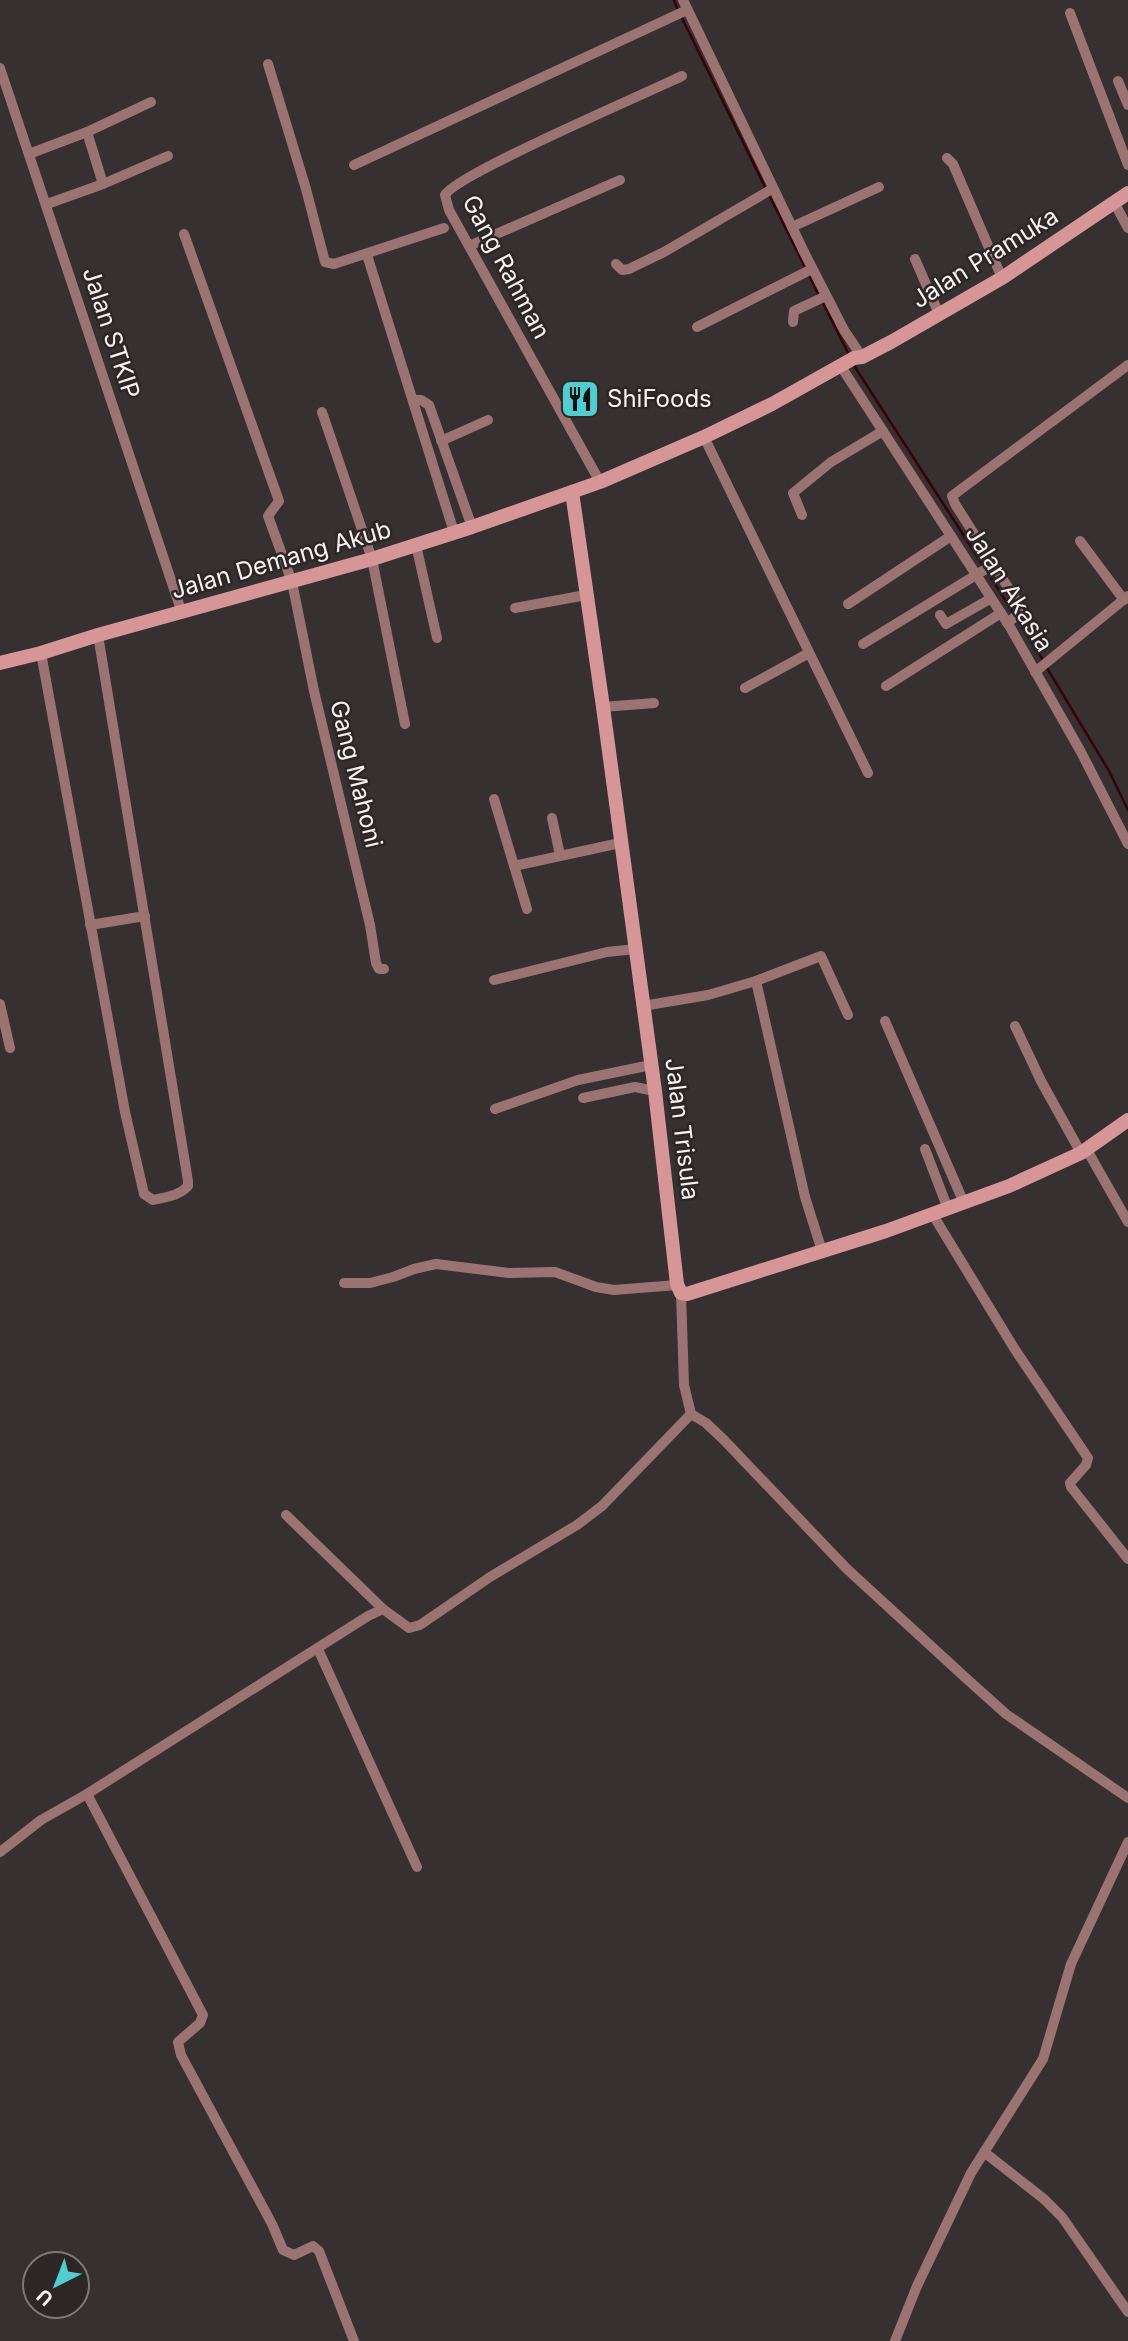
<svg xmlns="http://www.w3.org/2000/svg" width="1128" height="2341" viewBox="0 0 1128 2341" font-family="Inter,sans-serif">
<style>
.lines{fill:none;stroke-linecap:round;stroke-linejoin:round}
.stream{stroke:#380007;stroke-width:2.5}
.street{stroke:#9b7373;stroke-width:10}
.secondary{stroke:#d69697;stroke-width:14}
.labels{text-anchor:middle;stroke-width:5;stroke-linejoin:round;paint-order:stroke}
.street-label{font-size:24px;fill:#f7f3f3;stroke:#2d2626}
.poi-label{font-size:24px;fill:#f7f3f3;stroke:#2d2626;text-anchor:start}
</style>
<rect width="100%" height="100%" fill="#373030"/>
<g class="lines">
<g class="stream">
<polyline points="674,0 678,10"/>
<polyline points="681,16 766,189"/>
<polyline points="769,195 805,267"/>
<polyline points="808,273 819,296"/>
<polyline points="822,301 849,355"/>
<polyline points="853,364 984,567"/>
<polyline points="988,573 1014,614"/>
<polyline points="1018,620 1044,662"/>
<polyline points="1047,668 1109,771 1128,810"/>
</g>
<g class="street">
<polyline points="683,0 805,254 844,330 862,357"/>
<polyline points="1070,13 1128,165"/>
<polyline points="268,64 306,189 325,262 334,264 444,228"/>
<polyline points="0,68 182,613"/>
<polyline points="1118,81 1128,105"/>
<polyline points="87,132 103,184"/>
<polyline points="29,154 87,132 151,102"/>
<polyline points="947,158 953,164 1002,278"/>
<polyline points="354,165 687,10"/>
<polyline points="47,204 103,184 168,156"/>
<polyline points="1115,204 1128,228"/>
<polyline points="792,227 879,187"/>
<polyline points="184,234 279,501 268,516 292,582 314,691 370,925 376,963 379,969 384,969"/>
<polyline points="469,246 620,180"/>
<polyline points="367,255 454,532"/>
<polyline points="915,259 939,314"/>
<polyline points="616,264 622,270 629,269 664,252 772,189"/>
<polyline points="793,322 794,311 826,296"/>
<polyline points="697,327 812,269"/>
<polyline points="840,365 1010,627 1081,752 1128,844"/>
<polyline points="413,400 421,400 429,405 472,527"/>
<polyline points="322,412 372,559 405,724"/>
<polyline points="704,437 868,773"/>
<polyline points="441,441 488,420"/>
<path d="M600,482L449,210L445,195C455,175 647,93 682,76"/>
<polyline points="802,515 793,493 831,462 883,431"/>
<polyline points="1080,541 1124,600"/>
<polyline points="416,545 437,638"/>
<polyline points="848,604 951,536"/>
<polyline points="515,608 586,595"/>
<polyline points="940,615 946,624 990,599"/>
<polyline points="1007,623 1023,611 955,504 952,496 1128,365"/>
<polyline points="863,644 994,564"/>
<path d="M41,653L125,1112L144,1194L153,1200C166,1197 179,1196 188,1186V1181L98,635"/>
<polyline points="1035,672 1128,596"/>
<polyline points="886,686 1001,613"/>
<polyline points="745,688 809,653"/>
<polyline points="603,707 654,703"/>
<polyline points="494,799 527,909"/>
<polyline points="552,818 560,855"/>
<polyline points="514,866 620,843"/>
<polyline points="90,925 145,916"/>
<polyline points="494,980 607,952 636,949"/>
<polyline points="756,981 805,1197 822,1251"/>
<polyline points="0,1004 10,1048"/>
<polyline points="643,1006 708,995 756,981 821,956 848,1015"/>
<polyline points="885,1021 964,1203"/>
<polyline points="1015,1026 1041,1081 1081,1153"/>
<polyline points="583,1098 635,1087 655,1091"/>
<polyline points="495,1109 578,1080 651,1065"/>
<polyline points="925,1149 948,1209"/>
<polyline points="1087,1150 1128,1222"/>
<polyline points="933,1215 1014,1348 1088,1458 1086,1465 1070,1483 1071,1487 1128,1559"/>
<polyline points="344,1283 370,1283 393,1277 414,1269 436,1264 509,1273 555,1272 596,1287 614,1290 677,1285"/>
<polyline points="681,1293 684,1385 691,1414 706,1423 724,1440 847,1569 968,1680 1006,1714 1128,1798"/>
<polyline points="286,1515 383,1609"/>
<polyline points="318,1649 417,1867"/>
<polyline points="87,1794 203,2015 200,2023 178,2042 181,2055 272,2224 283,2250 294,2255 313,2246 319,2251 354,2341"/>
<polyline points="0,1852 41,1820 87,1794 368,1616 383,1609 409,1628 420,1625 490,1577 577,1525 602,1506 691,1414"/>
<polyline points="984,2152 1044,2199 1062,2217 1128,2312"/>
<polyline points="895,2341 917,2286 971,2173 1043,2059 1071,1964 1128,1842"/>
</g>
<g class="secondary">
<polyline points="572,492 603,707 655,1091 677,1284 681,1293 687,1294 886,1231 1009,1186 1081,1153 1128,1120"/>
<polyline points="0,663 41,653 98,635 372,559 472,527 600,482 704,437 772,404 854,358 862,357 891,342 1002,278 1128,193"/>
</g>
</g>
<defs>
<g id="restaurant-square" transform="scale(2.0125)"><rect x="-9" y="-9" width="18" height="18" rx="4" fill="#51ccd1" stroke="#2d2626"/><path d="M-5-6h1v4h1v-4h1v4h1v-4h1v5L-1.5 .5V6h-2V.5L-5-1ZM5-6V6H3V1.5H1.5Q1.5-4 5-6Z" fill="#111"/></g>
</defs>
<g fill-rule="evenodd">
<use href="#restaurant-square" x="580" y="399"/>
</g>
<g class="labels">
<g class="street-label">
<text transform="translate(985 258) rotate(-32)" y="8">Jalan Pramuka</text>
<text transform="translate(506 267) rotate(62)" y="8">Gang Rahman</text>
<text transform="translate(111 333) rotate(72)" y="8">Jalan STKIP</text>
<text transform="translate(281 560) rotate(-16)" y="8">Jalan Demang Akub</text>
<text transform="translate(1009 589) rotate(58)" y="8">Jalan Akasia</text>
<text transform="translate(356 774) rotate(76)" y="8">Gang Mahoni</text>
<text transform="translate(682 1129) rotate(83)" y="8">Jalan Trisula</text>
</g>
<g class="poi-label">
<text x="607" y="407">ShiFoods</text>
</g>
</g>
<g transform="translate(56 2285) rotate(222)"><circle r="33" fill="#2d2626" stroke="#7e7878" stroke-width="2"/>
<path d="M0-5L12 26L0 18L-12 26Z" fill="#51ccd1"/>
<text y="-10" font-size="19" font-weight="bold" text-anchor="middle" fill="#f7f3f3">U</text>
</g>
</svg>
